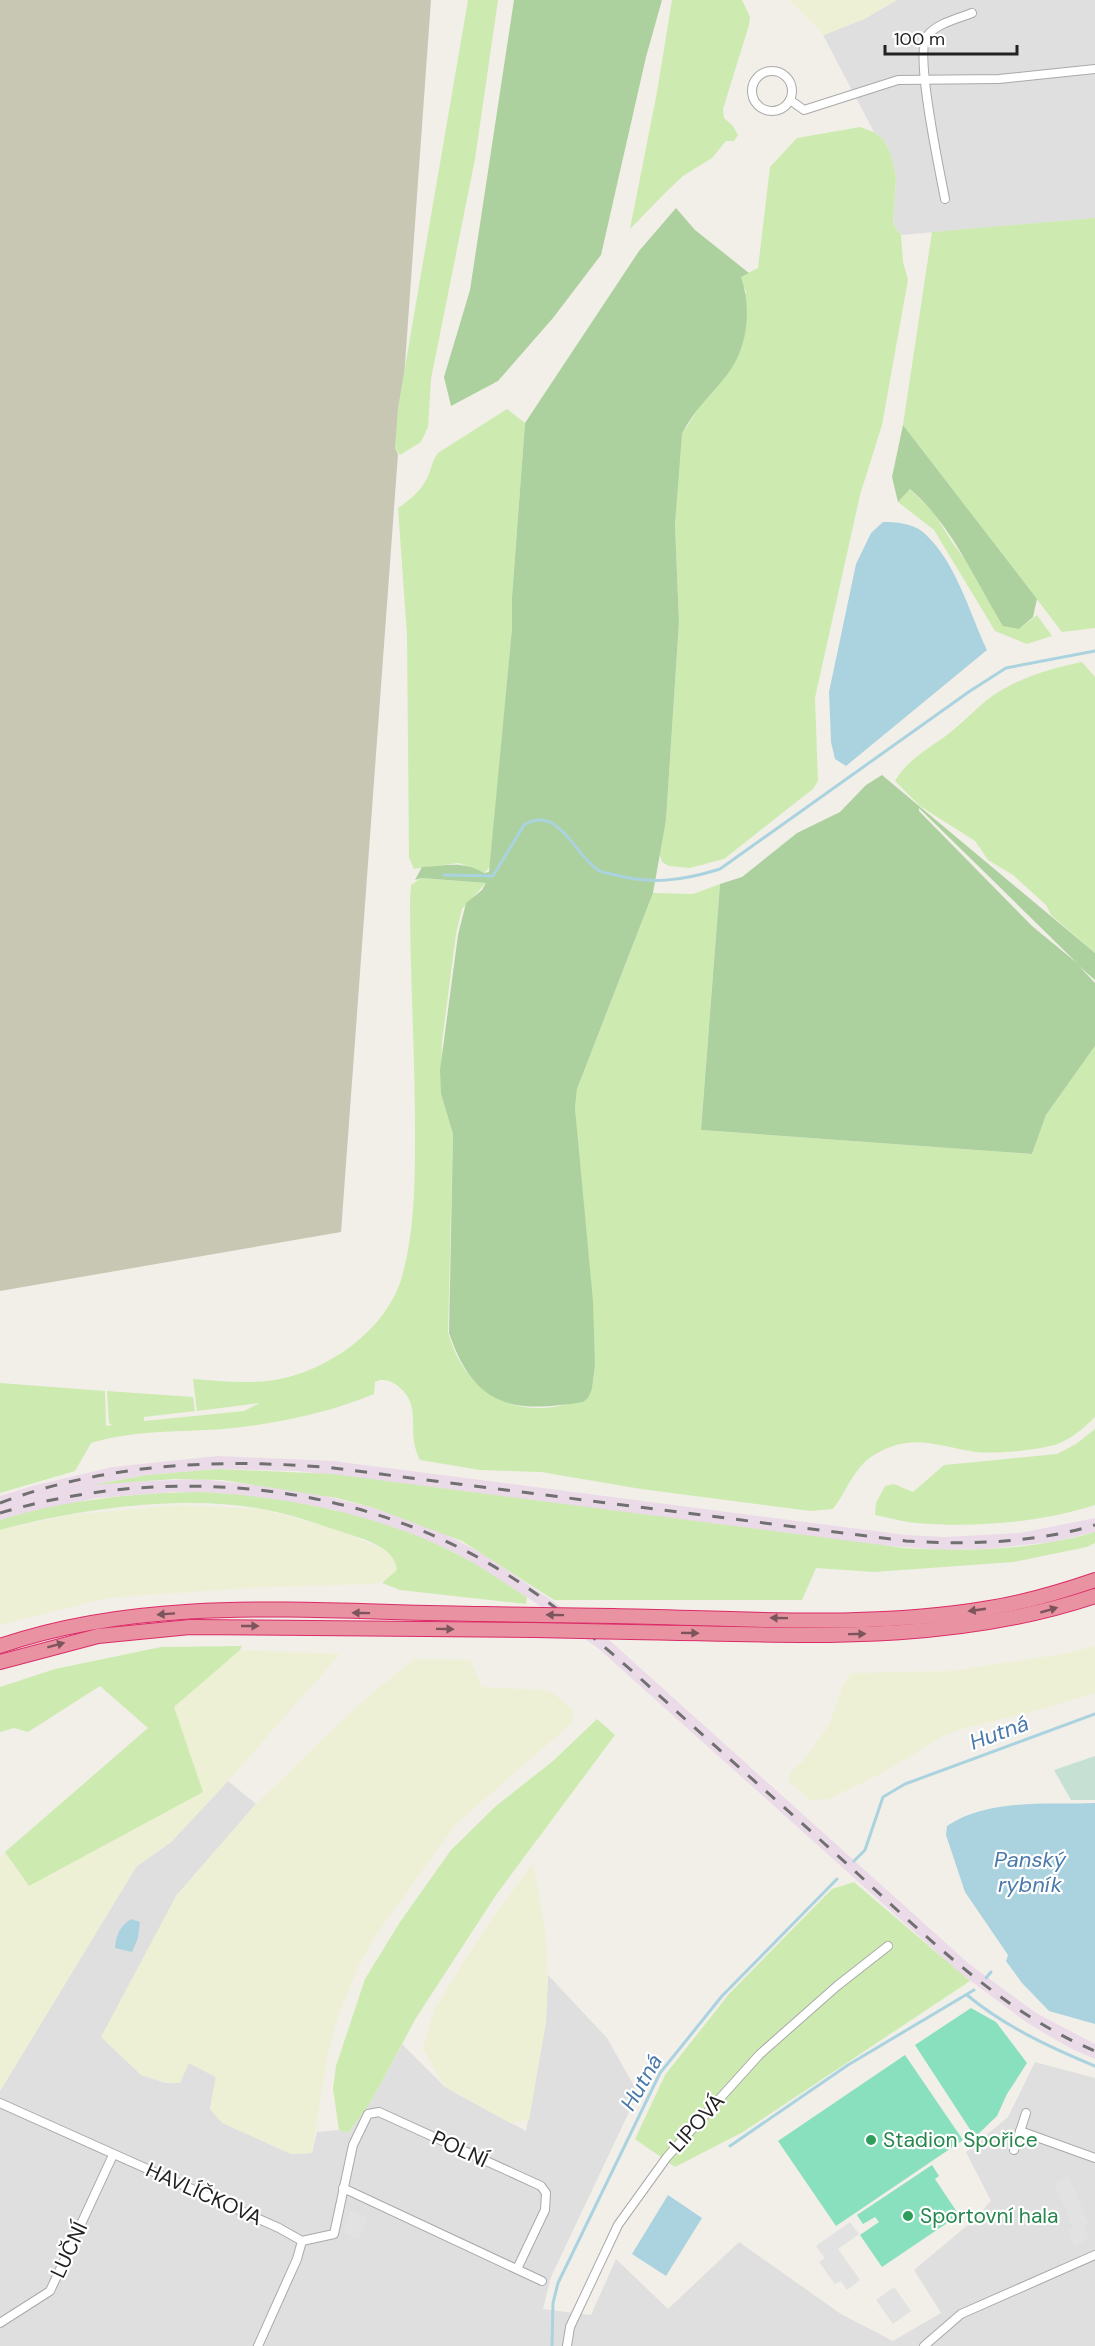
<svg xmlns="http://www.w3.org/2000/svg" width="1095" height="2346" viewBox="0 0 1095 2346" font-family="'DM Sans',sans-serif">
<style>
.residential{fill:#e0dfdf}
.industrial{fill:#ebdbe8}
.construction{fill:#c7c7b4}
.farmland{fill:#eef0d5}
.grass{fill:#cdebb0}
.forest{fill:#add19e;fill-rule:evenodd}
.wetland{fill:#c6e0d4}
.pitch{fill:#88e0be}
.parking{fill:#e2e2e2}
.water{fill:#aad3df}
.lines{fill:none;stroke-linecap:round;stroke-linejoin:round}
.stream{stroke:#aad3df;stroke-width:3}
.street-casing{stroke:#a9a9a9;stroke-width:10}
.highway-casing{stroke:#dc2a67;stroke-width:16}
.street{stroke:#fff;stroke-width:8}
.highway{stroke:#e892a2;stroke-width:14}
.rail{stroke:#707070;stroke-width:3;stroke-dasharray:12 12;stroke-linecap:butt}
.highway-bridge-casing{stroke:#dc2a67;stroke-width:16;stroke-linecap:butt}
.highway-bridge{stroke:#e892a2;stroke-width:14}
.oneway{fill:#7b545c}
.leisure-dot{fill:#2e9e5b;stroke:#fff;stroke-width:2}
.labels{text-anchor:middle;stroke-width:4.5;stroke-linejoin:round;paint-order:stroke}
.street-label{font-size:21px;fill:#222;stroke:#fff}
.leisure-label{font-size:21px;fill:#27864d;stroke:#fff;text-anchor:start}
.water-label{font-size:22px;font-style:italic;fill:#4a7aab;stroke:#fff}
</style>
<rect width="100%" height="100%" fill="#f2efe9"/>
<g class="residential">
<polygon points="897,0 1095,0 1095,218 901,235 893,224 896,176 891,155 884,140 874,132 823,35 864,19"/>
<polygon points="228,1781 256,1804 176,1896 122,2056 142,2075 166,2083 189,2063 216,2077 210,2109 222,2122 291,2154 312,2153 317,2132 339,2130 348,2133 369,2105 402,2044 445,2087 526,2131 546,2022 548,1975 607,2038 638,2093 551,2277 543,2309 591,2315 616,2259 668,2309 739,2242 841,2314 893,2341 941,2313 914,2270 975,2219 991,2201 966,2152 1008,2117 1035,2062 1095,2078 1095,2346 0,2346 0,2091 136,1867 171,1842"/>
</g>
<polygon class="industrial" points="217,1456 333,1461 906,1535 944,1537 1020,1533 1095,1518 1095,1532 1053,1542 985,1549 943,1550 866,1544 298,1471 218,1469 147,1475 100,1483 199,1479 295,1489 374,1508 441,1532 485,1555 608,1639 968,1963 1036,2013 1095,2044 1095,2059 1070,2048 1029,2024 960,1973 599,1649 527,1597 456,1553 370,1521 334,1510 221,1493 175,1492 96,1498 0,1520 0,1496 32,1486 113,1467"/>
<polygon class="construction" points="0,0 431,0 404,378 395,448 398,454 341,1232 0,1291"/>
<g class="farmland">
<polygon points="789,0 897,0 864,19 824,35"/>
<polygon points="178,1505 261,1509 329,1527 384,1549 393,1556 397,1570 388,1580 373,1584 247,1588 108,1598 0,1625 0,1530 70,1515"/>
<polygon points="1095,1646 1095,1693 1032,1712 964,1728 941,1737 888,1770 829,1799 810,1800 789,1782 790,1772 803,1761 829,1725 844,1683 851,1673 951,1671 1069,1653"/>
<polygon points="240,1650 340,1654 228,1781 171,1842 136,1867 0,2091 0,1857 5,1852 29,1886 174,1707"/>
<polygon points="414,1659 470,1660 482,1687 541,1690 553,1693 574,1711 572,1723 456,1824 376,1935 360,1963 338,2017 328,2054 312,2153 291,2154 222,2123 210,2109 216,2077 189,2063 180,2083 166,2083 141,2075 101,2037 176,1896 256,1804 359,1704"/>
<polygon points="533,1863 545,1927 548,1975 546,2022 529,2120 510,2123 445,2087 423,2049 434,2010 484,1930"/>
</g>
<g class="grass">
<polygon points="468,0 498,0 475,159 431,379 428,427 421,442 400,455 395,448 398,408"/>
<polygon points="672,0 742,0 750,17 749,25 723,109 724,118 733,126 738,135 734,141 726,141 712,158 683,176 665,193 630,229 657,92"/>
<polygon points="860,127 874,132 884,140 891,155 896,176 893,224 901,235 903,262 908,280 882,425 860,495 815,698 818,781 813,789 724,859 690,868 669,866 662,862 659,852 666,820 679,622 675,524 679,450 682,434 700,406 746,292 740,277 758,268 770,167 797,138"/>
<polygon points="1095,218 1095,628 1062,632 903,425 932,232"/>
<path d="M507,409L525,423L512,597V628L490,867L484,873L459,863L414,869L409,858L407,635L398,508C410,500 422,490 428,476C432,467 432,461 438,453Z"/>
<polygon points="910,489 934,513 954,545 1019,629 1037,615 1052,636 1027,644 995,631 934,530 898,502"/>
<path d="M1082,662L1095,677V953L1051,915L1046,905L1013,875L988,860L975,841L920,806L895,781C907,760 928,749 947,735C963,723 976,708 992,696C1019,678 1051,668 1082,662Z"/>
<path d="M421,878L486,883L462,909L456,934L442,1042L441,1094L453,1134L448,1332C464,1390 509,1419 569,1404C577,1402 585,1394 592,1389L595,1365L575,1108L577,1089L653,893L693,894L720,884L701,1130L1032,1154L1046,1115L1095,1046V1417C1085,1427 1075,1436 1062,1442C1048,1450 993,1454 976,1452C935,1446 913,1432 874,1455C853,1468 847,1491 833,1509L810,1511L641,1489L541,1472L480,1470L420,1460C409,1438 416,1424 411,1404C407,1391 389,1374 375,1382L374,1394C336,1410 292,1420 250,1426C198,1434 143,1427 91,1443L75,1471L0,1493V1383L105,1391L106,1426L112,1425L109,1423L107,1391L193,1397L195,1411L144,1417V1421L244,1411L260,1403L197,1411L193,1379C220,1381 248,1384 275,1380C327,1371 384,1332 401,1280C415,1233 415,1180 415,1132C415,1054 410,977 410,900L411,885Z"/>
<path d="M1095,1429V1505C1038,1523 975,1528 916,1523C902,1522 888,1517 875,1515L876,1503L885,1486L894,1484L913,1492L944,1465L1057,1454L1076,1444Z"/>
<path d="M218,1469L332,1474L905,1548C969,1552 1033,1550 1095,1532V1543L1087,1547L1014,1562L874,1572L816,1568L802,1600H554L462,1541L374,1508L337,1498L222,1480L175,1479L91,1485L147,1475Z"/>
<path d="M199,1492C286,1496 379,1514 457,1554C481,1566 504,1583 527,1597L526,1604L400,1590L382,1583L397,1570C394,1546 365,1540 345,1533C318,1524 290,1514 262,1509C183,1494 76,1509 0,1530V1520C66,1500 131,1493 199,1492Z"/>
<polygon points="242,1646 240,1650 174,1707 203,1792 29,1886 5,1852 148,1728 100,1686 28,1732 14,1728 0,1732 0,1687 55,1669 161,1647"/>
<polygon points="597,1719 615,1735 496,1895 416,2018 369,2105 348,2133 339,2130 333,2089 336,2066 365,1979 400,1922 451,1850 496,1806 553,1761"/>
<polygon points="854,1882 970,1981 743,2132 675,2167 635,2139 665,2075 729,1994 832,1889"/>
</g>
<g class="forest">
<polygon points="514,0 662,0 646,57 601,255 553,318 498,381 451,406 444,377 470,290"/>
<path d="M676,208L695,230L749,273L741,277C752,308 748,348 727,375C711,395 693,411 682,434L675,524L679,622L666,820L653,893L577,1089L575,1108L593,1301L595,1365L592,1389L588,1398L583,1402C511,1414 474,1406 449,1333L453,1134L441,1094L440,1070L458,935L466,903L482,890L486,883L421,878L415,880L422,867C446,866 462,860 484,873L489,872L512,628V597L525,423L639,251Z"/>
<path d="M903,425L1037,599L1033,617L1019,629L1003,626C975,580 951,524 910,489L898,502L892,477Z"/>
<path d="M882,775L1095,953V980L1079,966L1095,983V1046L1046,1115L1032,1154L701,1130L720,884L742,877L797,833L840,812L866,785ZM919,808L1077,963L1032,926L919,811Z"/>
</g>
<polygon class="wetland" points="1095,1756 1095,1800 1071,1800 1054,1770"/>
<g class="pitch">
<polygon points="971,2008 996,2022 1027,2063 1007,2094 997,2116 975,2137 915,2045"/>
<polygon points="905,2055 963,2140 836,2226 778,2141"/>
<polygon points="932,2165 939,2176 935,2179 959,2215 882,2267 860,2235 879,2222 875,2217 863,2224 857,2215"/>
</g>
<g class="parking">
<polygon points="1069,2177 1089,2224 1084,2227 1089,2239 1074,2246 1068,2231 1073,2228 1054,2183"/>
<polygon points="351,2211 368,2218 359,2239 343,2232"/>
<polygon points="850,2222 859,2234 838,2249 860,2280 847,2290 841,2281 835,2284 819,2262 825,2258 816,2246"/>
<polygon points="894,2287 911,2311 893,2324 876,2300"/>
</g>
<g class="water">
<path d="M883,522C896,522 912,523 923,532C956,561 969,612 987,650L846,766L835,759L831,742L829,692L856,564L871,533Z"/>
<path d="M1095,1803V2024L1049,2011L1022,1983L1006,1961L1008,1955L965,1892L946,1835L947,1826C988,1798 1047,1805 1095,1803Z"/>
<path d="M131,1919L140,1922L138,1938L132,1952L115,1948C116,1935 120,1926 131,1919Z"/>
<polygon points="668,2195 702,2218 666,2276 632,2254"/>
</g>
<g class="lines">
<g class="stream">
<path d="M444,875L493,876L524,825C558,804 574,854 598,870C603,873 611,874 616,875C651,885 685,880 720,869L970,691L1006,668L1095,651"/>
<polyline points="854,1861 865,1850 883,1797 905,1784 1095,1714"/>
<polyline points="986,1978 991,1972"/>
<path d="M967,1995C1004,2026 1051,2048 1095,2066"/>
<polyline points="730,2146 848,2065 974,1990"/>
<polyline points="552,2346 553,2303 558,2283 660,2073 722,1996 837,1879"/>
</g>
<g class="street-casing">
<g id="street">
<circle cx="772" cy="91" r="20"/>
<polyline points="790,100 804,110 898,80 999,79 1095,69"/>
<path d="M945,199C940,172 914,53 927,36C937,23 957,19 972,13"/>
<polyline points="0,2103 279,2228 302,2241"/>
<polyline points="1020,2131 1095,2158"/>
<polyline points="1014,2150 1026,2113"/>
<polyline points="343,2188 542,2281"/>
<polyline points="302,2241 334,2234 353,2145 368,2114 379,2112 541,2186 546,2193 545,2210 517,2269"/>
<polyline points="0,2323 50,2291 113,2155"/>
<polyline points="258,2346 297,2259 302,2241"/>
<polyline points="567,2346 570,2327 618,2225 667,2157 760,2054 837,1986 888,1946"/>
<polyline points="924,2346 961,2314 1095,2255"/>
</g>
</g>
<g class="highway-casing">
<g id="highway">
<path d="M613,1616C735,1618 870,1629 990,1608C1026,1602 1060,1592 1095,1580"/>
<path d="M631,1632C788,1634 944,1647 1095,1596"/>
<path d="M0,1646C154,1593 323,1613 483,1614"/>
<polyline points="0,1662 98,1636 190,1627 534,1630"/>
</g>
</g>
<use href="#street" class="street"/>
<use href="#highway" class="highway"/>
<g class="rail">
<path d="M0,1503C106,1463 221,1458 333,1468L906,1541C969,1545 1034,1543 1095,1525"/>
<path d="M0,1513C148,1469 320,1478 460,1548C545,1590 616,1656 685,1719C743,1771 801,1822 858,1874C930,1940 1004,2013 1095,2051"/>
</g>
<g class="highway-bridge-casing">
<g id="highway-bridge">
<polyline points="483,1614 613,1616"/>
<polyline points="534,1630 631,1632"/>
</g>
</g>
<use href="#highway-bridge" class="highway-bridge"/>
</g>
<defs><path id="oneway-solid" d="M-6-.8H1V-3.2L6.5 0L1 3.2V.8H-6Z" transform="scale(1.5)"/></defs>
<g class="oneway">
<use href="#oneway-solid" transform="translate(977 1610) rotate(172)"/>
<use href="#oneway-solid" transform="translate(1049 1610) rotate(-16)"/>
<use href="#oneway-solid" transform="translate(361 1613) rotate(-179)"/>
<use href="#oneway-solid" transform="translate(166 1614) rotate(176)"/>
<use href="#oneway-solid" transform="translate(555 1615) rotate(-179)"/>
<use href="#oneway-solid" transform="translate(779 1618) rotate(-179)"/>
<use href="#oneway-solid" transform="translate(250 1626)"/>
<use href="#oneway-solid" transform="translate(445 1629) rotate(1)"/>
<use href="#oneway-solid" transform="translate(690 1633) rotate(1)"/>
<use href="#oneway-solid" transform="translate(857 1634) rotate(-1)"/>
<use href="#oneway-solid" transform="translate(56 1645) rotate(-15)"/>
</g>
<g class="leisure-dot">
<circle cx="871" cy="2140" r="6"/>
<circle cx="908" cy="2216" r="6"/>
</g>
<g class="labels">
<g class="street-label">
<text transform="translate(697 2123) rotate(-48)" y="7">LIPOVÁ</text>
<text transform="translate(460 2149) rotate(25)" y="7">POLNÍ</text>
<text transform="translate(204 2194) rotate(24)" y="7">HAVLÍČKOVA</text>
<text transform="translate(69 2250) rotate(-65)" y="7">LUČNÍ</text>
</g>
<g class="leisure-label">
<text x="883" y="2147">Stadion Spořice</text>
<text x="920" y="2223">Sportovní hala</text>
</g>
<g class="water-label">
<text transform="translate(999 1732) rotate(-20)" y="8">Hutná</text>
<text x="1030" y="1867">Panský<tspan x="1030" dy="25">rybník</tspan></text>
<text transform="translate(641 2082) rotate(-60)" y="8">Hutná</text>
</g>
</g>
<path d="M885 45v9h132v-9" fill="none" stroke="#222222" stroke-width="3"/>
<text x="894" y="45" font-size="18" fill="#222222" stroke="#ffffff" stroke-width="4.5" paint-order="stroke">100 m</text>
</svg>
